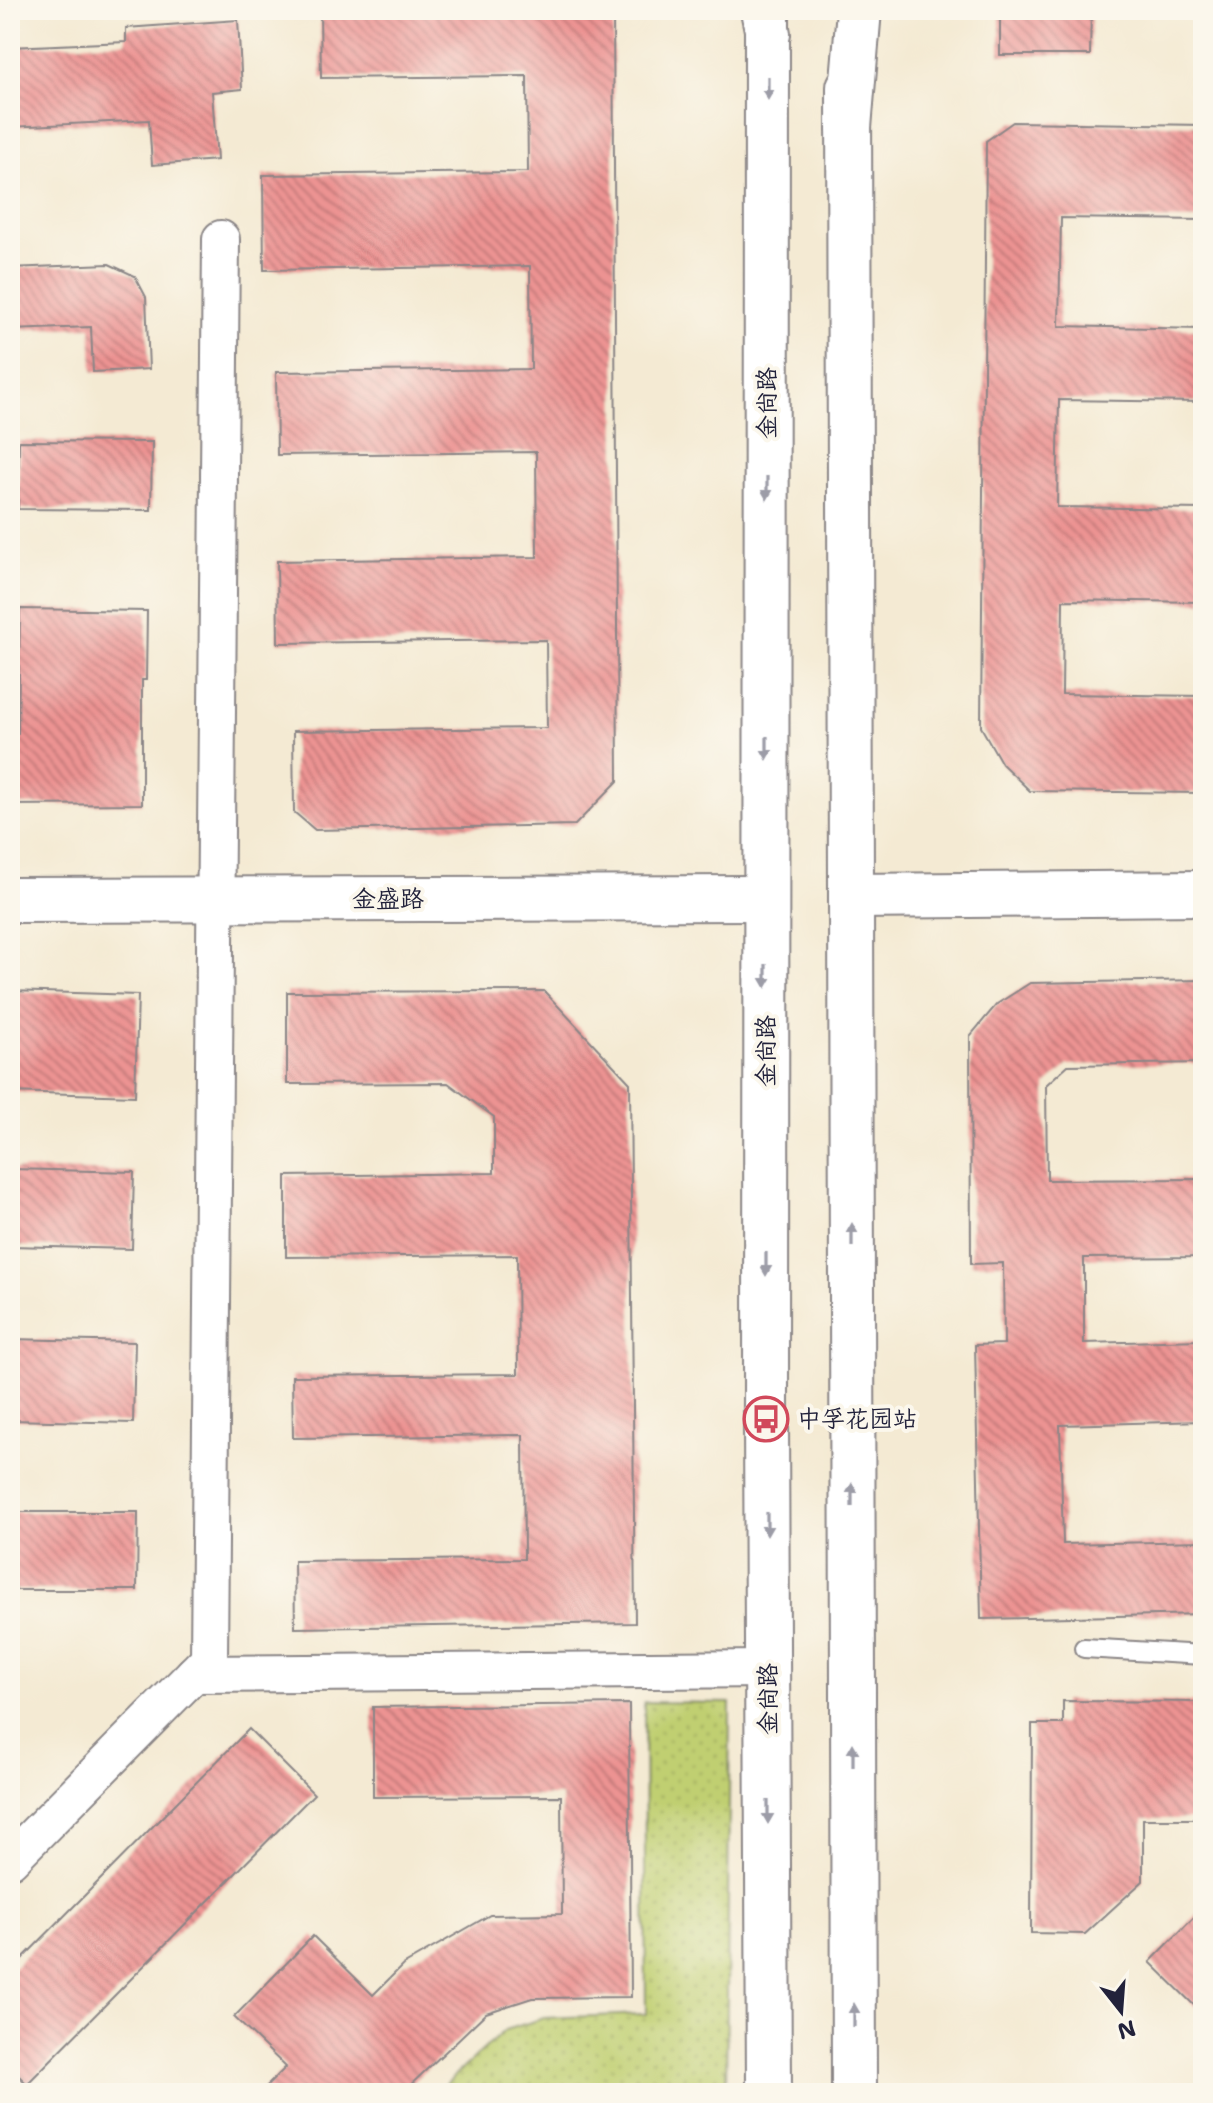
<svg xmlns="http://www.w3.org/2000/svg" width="1213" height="2103" viewBox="0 0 1213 2103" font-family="'Shantell Sans','LXGW WenKai TC',sans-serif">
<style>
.grass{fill:url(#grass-dots);stroke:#717856;stroke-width:2}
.building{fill:url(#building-back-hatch)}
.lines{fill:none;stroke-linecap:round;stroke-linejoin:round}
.lane-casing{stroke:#8b8687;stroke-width:22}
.street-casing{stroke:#8b8687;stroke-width:40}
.secondary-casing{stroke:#8b8687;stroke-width:48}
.primary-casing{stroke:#8b8687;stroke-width:48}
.lane{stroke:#fff;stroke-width:18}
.street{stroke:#fff;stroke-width:36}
.secondary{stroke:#fff;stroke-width:44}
.primary{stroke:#fff;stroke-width:44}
.oneway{fill:#9c9ca7}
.labels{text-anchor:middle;stroke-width:8;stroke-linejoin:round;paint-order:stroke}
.street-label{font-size:24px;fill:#22223b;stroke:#fbf7ec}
.poi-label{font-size:24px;fill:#22223b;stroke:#fbf7ec;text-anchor:start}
</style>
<defs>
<pattern id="grass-dots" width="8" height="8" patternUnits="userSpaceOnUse" patternTransform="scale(2)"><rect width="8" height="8" fill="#c0cf71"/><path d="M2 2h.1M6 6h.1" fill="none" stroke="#a5b163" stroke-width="1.8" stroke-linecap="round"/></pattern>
<pattern id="building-back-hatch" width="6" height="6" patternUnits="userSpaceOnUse" patternTransform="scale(2)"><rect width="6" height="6" fill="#ec9392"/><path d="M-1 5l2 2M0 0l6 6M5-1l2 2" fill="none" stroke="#bf7878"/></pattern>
</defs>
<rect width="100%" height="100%" fill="#fbf7ec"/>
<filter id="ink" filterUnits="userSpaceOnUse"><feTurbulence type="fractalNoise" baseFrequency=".0125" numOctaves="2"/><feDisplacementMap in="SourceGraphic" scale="16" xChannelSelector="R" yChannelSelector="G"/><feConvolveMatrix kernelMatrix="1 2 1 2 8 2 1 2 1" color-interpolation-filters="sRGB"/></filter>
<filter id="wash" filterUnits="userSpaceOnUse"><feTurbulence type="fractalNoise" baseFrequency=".006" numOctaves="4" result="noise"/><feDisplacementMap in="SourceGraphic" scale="32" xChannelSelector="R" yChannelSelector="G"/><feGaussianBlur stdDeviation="1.8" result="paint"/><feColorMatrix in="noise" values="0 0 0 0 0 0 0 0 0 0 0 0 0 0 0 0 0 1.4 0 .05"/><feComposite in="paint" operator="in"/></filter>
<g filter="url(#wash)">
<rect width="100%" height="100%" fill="#f4ead3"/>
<polygon class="grass" points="644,1702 730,1703 726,2093 436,2093 505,2030 544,2018 646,2014"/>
<g id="blocks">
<g class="building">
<polygon points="320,10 613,10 618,781 575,825 315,830 294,812 293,731 547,728 546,640 278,643 277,561 537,557 536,452 277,455 276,372 531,369 530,266 264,270 263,175 528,172 527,76 321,78"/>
<polygon points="1000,10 1091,10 1090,55 1000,55"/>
<polygon points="238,20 242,89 212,92 217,160 152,165 149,120 10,127 10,47 126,42 126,28"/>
<polygon points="1013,122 1203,125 1203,220 1061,218 1059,326 1203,329 1203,402 1059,400 1057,507 1203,509 1203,602 1063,600 1062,694 1203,696 1203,793 1030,791 1002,764 981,727 986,141"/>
<polygon points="109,264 135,276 146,297 149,369 93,372 91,327 10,330 10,268"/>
<polygon points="19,441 152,442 151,510 18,509"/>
<polygon points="20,609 147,611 146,680 142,680 142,804 10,805 10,733 18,733"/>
<polygon points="1203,980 1203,1063 1068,1065 1046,1085 1047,1180 1203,1179 1203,1257 1084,1258 1084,1343 1203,1340 1203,1421 1060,1425 1063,1544 1203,1541 1203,1614 981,1619 975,1345 1004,1344 1003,1263 971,1264 970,1036 997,1004 1030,983"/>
<polygon points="10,991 138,995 135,1096 10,1092"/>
<polygon points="544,991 630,1083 635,1623 295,1628 294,1561 524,1559 523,1435 293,1438 292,1376 518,1374 517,1255 286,1257 286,1176 494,1173 494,1117 448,1083 287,1084 287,992"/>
<polygon points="10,1169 134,1172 132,1249 10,1246"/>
<polygon points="10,1339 135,1342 133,1423 10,1420"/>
<polygon points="10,1512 138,1512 137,1590 10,1590"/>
<polygon points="1063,1701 1203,1702 1203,1819 1143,1819 1143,1881 1085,1934 1031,1933 1032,1724 1063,1724"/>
<polygon points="629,1704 631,1997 532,1998 486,2013 402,2093 260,2093 286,2067 234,2017 313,1936 373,1995 403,1965 490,1915 562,1914 561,1796 373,1797 373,1707"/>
<polygon points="249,1729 314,1794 27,2084 10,2067 10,1971"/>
<polygon points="1203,1908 1203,2014 1150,1962"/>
</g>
</g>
</g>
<g filter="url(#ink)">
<use href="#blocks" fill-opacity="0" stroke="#8b8687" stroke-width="2"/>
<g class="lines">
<g class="lane-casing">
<polyline id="lane" points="1084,1648 1203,1655"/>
</g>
<g class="street-casing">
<g id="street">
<polyline points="194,1674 768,1669"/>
<polyline points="10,1860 209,1659 221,239"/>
</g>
</g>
<g class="secondary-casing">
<g id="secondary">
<polyline points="767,10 766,1419 769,2093"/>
<polyline points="849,87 854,2093"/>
<polyline points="851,896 1203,893"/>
<polyline points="10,900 766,898"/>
</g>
</g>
<g class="primary-casing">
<g id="primary">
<polyline points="763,10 768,34"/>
<polyline points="849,127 859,10"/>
</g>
</g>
<use href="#lane" class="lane"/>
<use href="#street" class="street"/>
<use href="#secondary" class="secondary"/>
<use href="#primary" class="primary"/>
</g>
<defs><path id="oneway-solid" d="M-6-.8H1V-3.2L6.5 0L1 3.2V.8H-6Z" transform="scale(2)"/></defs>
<g class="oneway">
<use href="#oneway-solid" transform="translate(768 88) rotate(90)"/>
<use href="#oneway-solid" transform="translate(767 488) rotate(90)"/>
<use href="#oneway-solid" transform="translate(767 748) rotate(90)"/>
<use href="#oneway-solid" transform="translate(766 976) rotate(90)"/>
<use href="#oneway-solid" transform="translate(852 1235) rotate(-90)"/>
<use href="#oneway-solid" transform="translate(766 1264) rotate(90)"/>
<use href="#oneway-solid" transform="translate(852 1495) rotate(-90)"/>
<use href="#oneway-solid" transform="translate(767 1524) rotate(90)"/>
<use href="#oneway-solid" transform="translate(853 1755) rotate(-90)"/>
<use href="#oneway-solid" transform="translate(768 1812) rotate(90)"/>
<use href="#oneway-solid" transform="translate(854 2015) rotate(-90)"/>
</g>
</g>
<defs>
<g id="bus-ring" transform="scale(2.3)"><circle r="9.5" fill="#fbf7ec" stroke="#d1495b" stroke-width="1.5"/><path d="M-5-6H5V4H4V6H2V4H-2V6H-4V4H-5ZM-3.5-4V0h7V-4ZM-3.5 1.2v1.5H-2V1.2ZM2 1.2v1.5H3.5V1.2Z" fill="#d1495b"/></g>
</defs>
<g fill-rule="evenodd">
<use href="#bus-ring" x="766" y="1419"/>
</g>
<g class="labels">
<g class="street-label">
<text transform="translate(767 403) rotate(-90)" y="8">金尚路</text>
<text x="388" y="907">金盛路</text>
<text transform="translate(766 1051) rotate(-90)" y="8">金尚路</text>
<text transform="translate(768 1699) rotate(-90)" y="8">金尚路</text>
</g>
<g class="poi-label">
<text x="797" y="1427">中孚花园站</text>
</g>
</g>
<rect width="1213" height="2103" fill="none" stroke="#fbf7ec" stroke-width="40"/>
<g transform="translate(1121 2011) rotate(163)" stroke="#fbf7ec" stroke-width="6" paint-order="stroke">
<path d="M0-6L14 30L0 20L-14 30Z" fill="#22223b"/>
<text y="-12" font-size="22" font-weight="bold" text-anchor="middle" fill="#22223b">N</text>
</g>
</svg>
